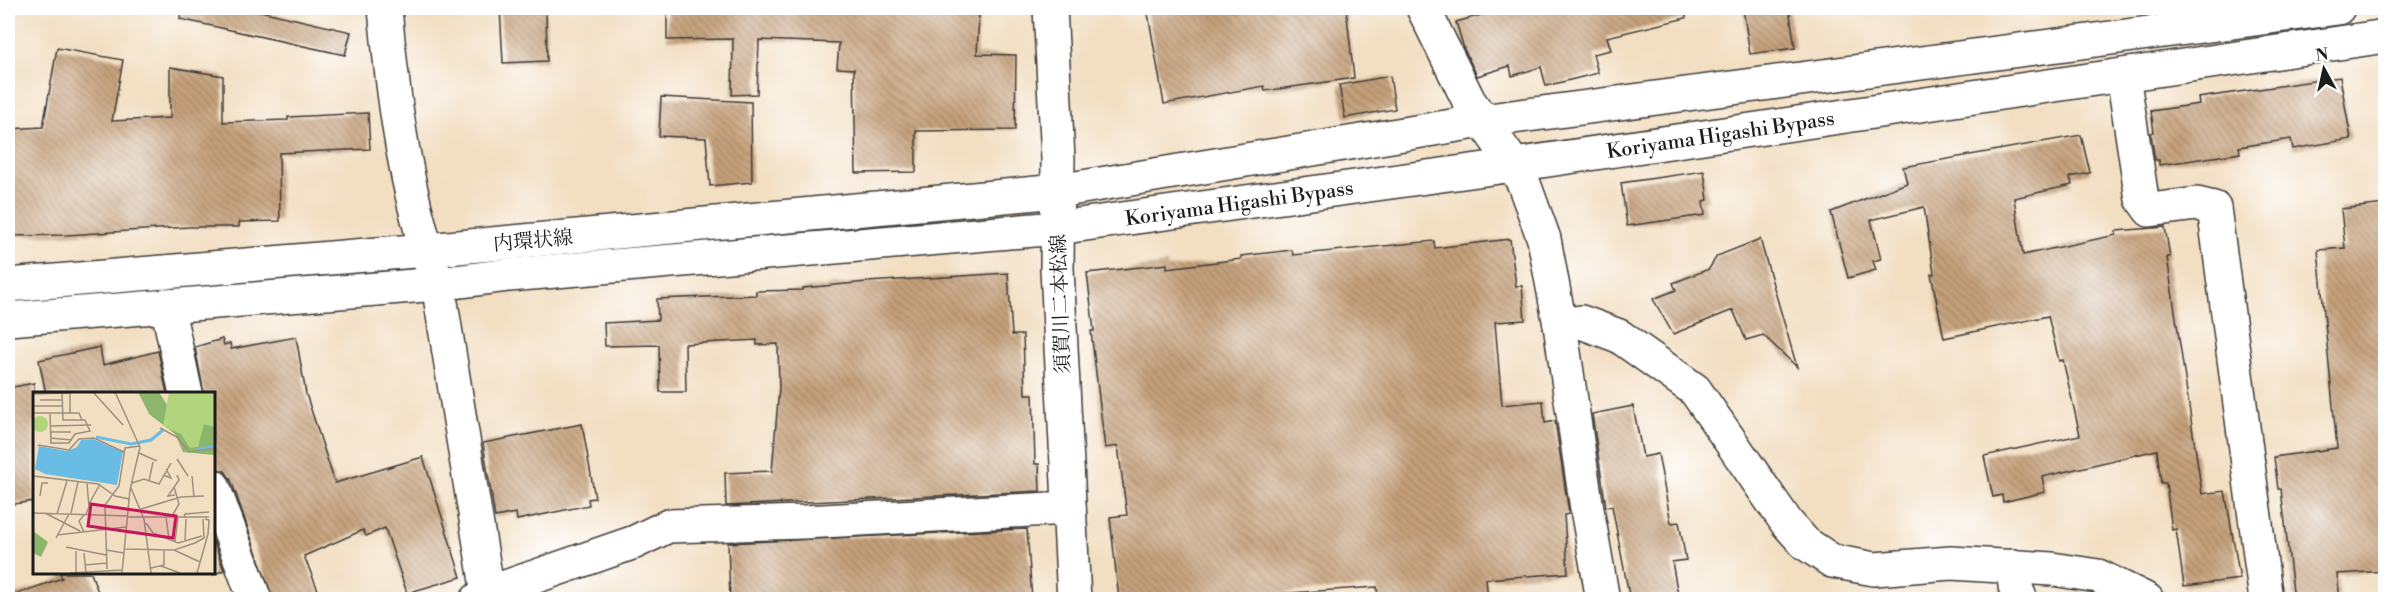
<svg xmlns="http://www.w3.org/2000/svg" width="2393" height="607" viewBox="0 0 2393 607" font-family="'Libre Bodoni','Noto Serif JP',serif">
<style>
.building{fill:url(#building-back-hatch)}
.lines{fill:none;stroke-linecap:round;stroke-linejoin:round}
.minor-casing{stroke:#3c3935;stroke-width:36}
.major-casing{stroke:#3c3935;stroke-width:36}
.minor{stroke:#fff;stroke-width:33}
.major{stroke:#fff;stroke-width:33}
.labels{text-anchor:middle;stroke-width:4.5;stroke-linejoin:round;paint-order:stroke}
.street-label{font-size:20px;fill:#1c1c1c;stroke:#fff}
.inset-river{fill:none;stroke:#69bde5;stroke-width:3}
.inset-road{fill:none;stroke:#9c907f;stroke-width:1.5}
.view{fill:#c2185b;fill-opacity:0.15;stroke:#c2185b;stroke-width:3}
.inset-edge{fill:none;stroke:#1c1c1c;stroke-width:3}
</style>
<defs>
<pattern id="building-back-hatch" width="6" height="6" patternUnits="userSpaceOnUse" patternTransform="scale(1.5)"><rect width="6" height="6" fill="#c5a07a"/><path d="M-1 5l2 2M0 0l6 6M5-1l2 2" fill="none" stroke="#9f8263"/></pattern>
</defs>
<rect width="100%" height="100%" fill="#fff"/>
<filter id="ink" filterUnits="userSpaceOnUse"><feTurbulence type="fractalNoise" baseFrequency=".0167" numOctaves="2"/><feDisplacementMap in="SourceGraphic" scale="12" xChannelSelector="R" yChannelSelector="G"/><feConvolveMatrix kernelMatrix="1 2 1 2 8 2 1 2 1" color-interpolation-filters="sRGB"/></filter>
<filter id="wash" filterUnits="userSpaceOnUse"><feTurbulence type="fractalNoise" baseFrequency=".008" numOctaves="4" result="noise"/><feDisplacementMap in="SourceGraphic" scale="24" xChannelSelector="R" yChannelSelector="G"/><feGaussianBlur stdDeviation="1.35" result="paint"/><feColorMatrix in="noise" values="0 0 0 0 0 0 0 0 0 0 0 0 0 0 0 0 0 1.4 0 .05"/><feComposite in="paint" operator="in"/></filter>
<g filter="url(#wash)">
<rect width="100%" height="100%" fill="#f2dec1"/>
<g id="blocks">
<g class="building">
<polygon points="181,8 248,8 351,32 345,55 180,19"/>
<polygon points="500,8 546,8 547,61 503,63"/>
<polygon points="724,8 786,13 786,9 979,14 977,54 1016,55 1015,130 916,131 916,172 856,173 854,69 837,68 839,43 759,40 757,94 732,95 733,39 667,40 667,9"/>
<polygon points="1147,8 1346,8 1354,78 1265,91 1264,86 1164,104"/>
<polygon points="1506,8 1685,8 1686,18 1607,37 1611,50 1593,54 1598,73 1546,86 1541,67 1512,76 1510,66 1477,76 1464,49 1456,22"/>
<polygon points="1743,8 1789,8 1795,48 1750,54"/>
<polygon points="57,48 123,60 112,121 170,118 170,67 223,76 223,122 288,120 288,117 368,113 370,149 279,153 280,221 239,222 239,227 189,227 67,235 8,236 8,129 43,127"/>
<polygon points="1390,76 1395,109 1345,118 1339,85"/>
<polygon points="2340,77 2351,139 2293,149 2291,139 2239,147 2240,153 2159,165 2159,160 2155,160 2151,133 2154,132 2151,111 2199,104 2198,98"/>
<polygon points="661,97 751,102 752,182 710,186 706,138 659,136"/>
<polygon points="2081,135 2090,173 2070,177 2072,185 2014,198 2023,255 2116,235 2116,231 2165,227 2170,257 2167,257 2202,494 2225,491 2240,579 2184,586 2176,529 2172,530 2166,483 2161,483 2157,450 2042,477 2045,492 2003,502 2002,495 1993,497 1984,456 2080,435 2063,360 2059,361 2048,316 1944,338 1931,274 1934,274 1924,207 1871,220 1881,259 1873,261 1876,270 1848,278 1831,212 1907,183 1903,167"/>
<polygon points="1704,171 1708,200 1703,201 1705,215 1627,226 1621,183"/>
<polygon points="2385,204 2385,571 2337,574 2340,600 2294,600 2281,489 2278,489 2274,457 2337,448 2318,250 2345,248 2341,209"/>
<polygon points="1510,239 1516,286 1522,286 1525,320 1495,322 1502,405 1543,401 1545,423 1555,421 1569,514 1564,515 1568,573 1486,579 1488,600 1378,600 1377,587 1243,596 1243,600 1119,600 1110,517 1127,515 1118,446 1105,448 1091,331 1094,331 1087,273 1167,264 1167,268 1241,259 1241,256 1292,250 1293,255 1434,241 1435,248"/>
<polygon points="1760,239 1772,281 1797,367 1763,335 1746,340 1733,310 1673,334 1653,299 1676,290 1673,283 1709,269 1717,256"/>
<polygon points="1008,273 1012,335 1023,335 1025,394 1033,394 1035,464 1039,464 1040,491 726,506 725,473 772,471 779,388 778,344 757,345 757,340 685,344 686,392 660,392 659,345 605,346 604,323 658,320 657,299 756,295 756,291 803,290 803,288 867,282"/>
<polygon points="296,337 306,394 335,483 423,457 461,577 407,593 385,528 366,536 363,530 304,556 322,600 273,600 231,480 225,471 213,468 213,394 204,394 195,347 222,339 224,345 230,343 231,349"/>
<polygon points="100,347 103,365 158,351 167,394 46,394 39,360"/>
<polygon points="34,383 34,501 8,505 8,388"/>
<polygon points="1633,406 1643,457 1658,454 1671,523 1679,522 1686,560 1672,562 1679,600 1630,600 1612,506 1606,507 1592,414"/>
<polygon points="582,424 595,498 588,499 589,505 517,520 516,513 495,517 483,443"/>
<polygon points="1027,529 1032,600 840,600 839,594 765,600 730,600 728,543"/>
<polygon points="213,540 224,570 213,575"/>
<polygon points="60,573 91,573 101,600 12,600 11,596 62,578"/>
</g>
</g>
</g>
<g filter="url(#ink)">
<use href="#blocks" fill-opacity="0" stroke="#3c3935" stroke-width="1.5"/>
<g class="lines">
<g class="minor-casing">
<g id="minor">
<path d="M385,8C393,100 406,197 438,284L489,600"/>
<polyline points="1423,8 1469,101 1514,165 1524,184 1544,239 1560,325 1587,509 1603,600"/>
<polyline points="2123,75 2142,199 2150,210 2197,204 2214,208 2266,600"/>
<polyline points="8,285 426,250 1058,191"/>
<polyline points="167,305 186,394"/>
<polyline points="8,319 438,284 509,275 1057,228"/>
<polyline points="1560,325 1581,322 1619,336 1695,390 1787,523 1805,543 1832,561 1874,569 1951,563 2052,569 2098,576 2147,600"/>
<polyline points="213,486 255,600"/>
<polyline points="2013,566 2015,586 2021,600"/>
<polyline points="477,600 488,593 635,542 668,526 804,522 1069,508"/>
</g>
</g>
<g class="major-casing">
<g id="major">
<polyline points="1050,8 1058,159 1057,269 1074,600"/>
<polyline points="1058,191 1482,121 2338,8"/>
<path id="s1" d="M1057,228L1514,165L2386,36"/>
</g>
</g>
<use href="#minor" class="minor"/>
<use href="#major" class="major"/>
</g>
</g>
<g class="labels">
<g class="street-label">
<text dy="7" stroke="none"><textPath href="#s1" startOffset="670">Koriyama Higashi Bypass</textPath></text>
<text dy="7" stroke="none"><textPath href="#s1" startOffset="184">Koriyama Higashi Bypass</textPath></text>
<text transform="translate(533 240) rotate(-5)" y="7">内環状線</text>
<text transform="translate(1060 304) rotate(-92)" y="7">須賀川二本松線</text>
</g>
</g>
<g transform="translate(33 392)">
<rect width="182" height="182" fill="#f2dec1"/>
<path d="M105,0H126L136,16L181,25V63L150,60L142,42L116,22ZM0,139L15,150L8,165L0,161Z" fill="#8cb66c"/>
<path d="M136,0H181V35L171,32L165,55L157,56L148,42L130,34Z" fill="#b1d47d"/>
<path d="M-1 32a8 8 0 1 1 16 0a8 8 0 1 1-16 0Z" fill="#b1d47d"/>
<path d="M60,47L90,60L84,93L12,82L2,77L6,54L34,59L44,55L48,48Z" fill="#69bde5"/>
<path class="inset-river" d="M63,45L98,52L118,48L130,38M164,58L182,54"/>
<path class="inset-road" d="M60,0L90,33M82,0L107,55L97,98L89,181M37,1V21M0,2L37,1M7,8H29M0,14H30M0,21H46L49,28M17,22L18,51H36L42,42L57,39L52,28H30L29,0M17,34L58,33M127,36L144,45L156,60L182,56M17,40H38M17,46L39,48M5,53L36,58L46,47L61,46L91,60M106,61L124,69M144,67L155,84M130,83L138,86L133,77M0,84L65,92L82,104L96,107M159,84L161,105M116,89L120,70M99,91L111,87L126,92L138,71M98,96L111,127L118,181M142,103L135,104L146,88L144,83M7,104L9,91H15M56,112L67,92M108,117L148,105L171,104M0,121L95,124M12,121L47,139M38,121L45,90M24,122L34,89M53,122L56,115L54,91M139,124L146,112L141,95M94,125H176M133,125L136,147M151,126L152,122L176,120M113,131L120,141L145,151L169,144M51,140L46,129L51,123M24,143L93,135M23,146L36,122M142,149L145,125M152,149L153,127M33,155L73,163M92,157L141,158L162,151L171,146L170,127M73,158L91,161M141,158L167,170M43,159V181M51,161L53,181M52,173L74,171M128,174L147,181M118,176L131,173V158M74,177L72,113L86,94L92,56L107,54M37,181L90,178M164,181L175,142L176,128L172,127"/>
<path class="view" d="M58,112L143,124L140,146L55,134Z"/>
<rect width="182" height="182" class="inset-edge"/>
</g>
<rect width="2393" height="607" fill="none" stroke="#fff" stroke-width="30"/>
<g transform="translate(2324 69) rotate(352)" stroke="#ffffff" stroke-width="4.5" paint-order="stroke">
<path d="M0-4.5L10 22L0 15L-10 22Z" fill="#1c1c1c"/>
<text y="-9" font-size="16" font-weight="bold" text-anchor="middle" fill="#1c1c1c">N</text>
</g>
</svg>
